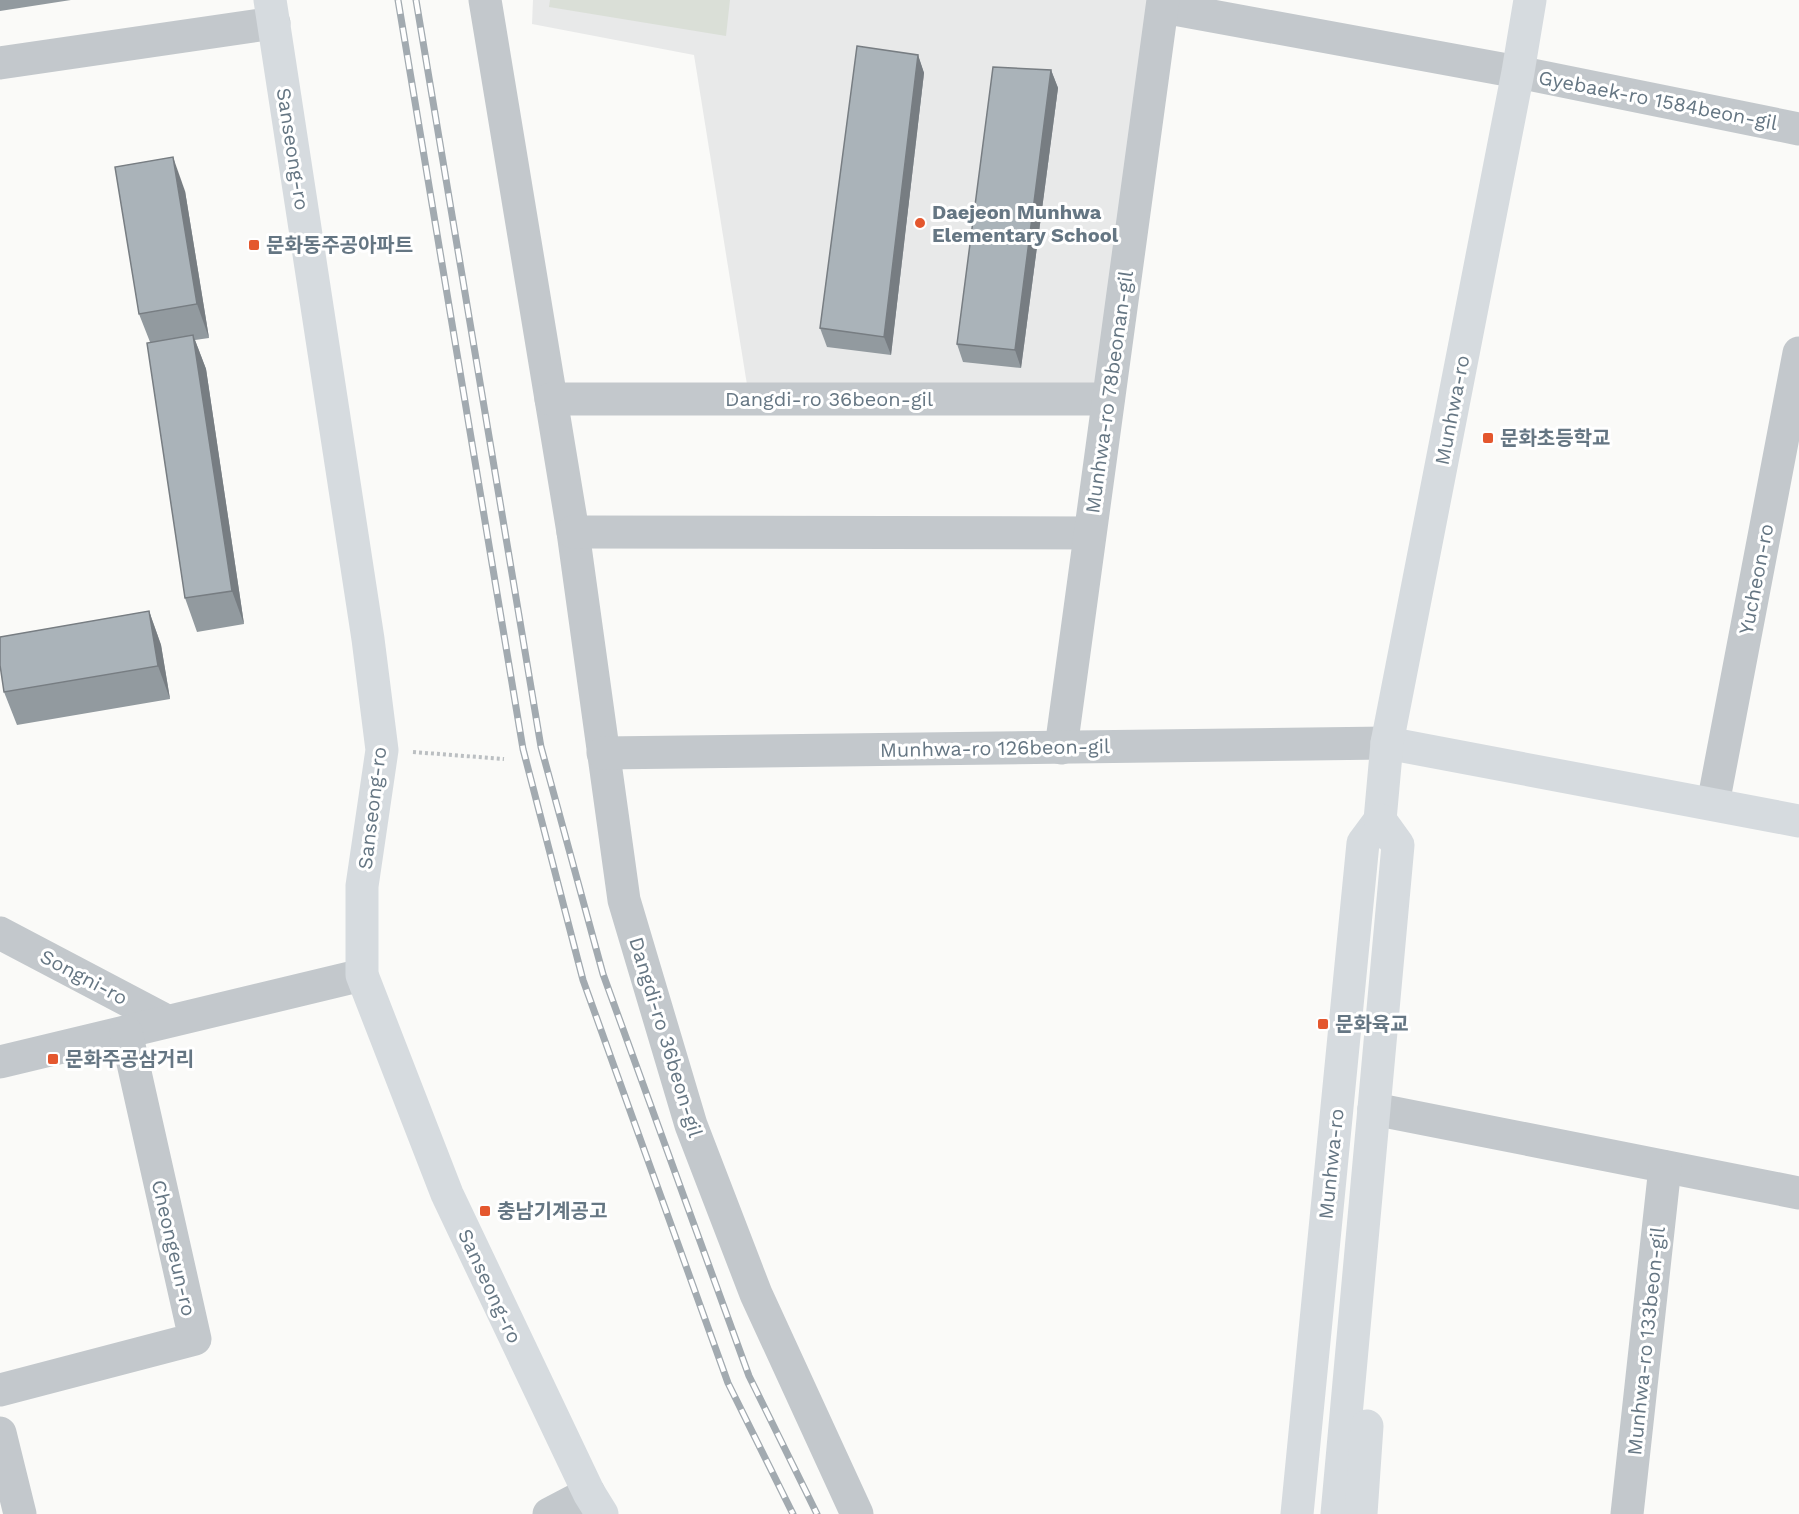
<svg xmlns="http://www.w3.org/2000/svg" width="1799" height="1514" viewBox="0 0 1799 1514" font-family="'Work Sans','Noto Sans KR',sans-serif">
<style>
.built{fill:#e8e9e9}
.green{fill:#dadfd7}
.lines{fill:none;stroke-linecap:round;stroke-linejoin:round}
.path{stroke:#bbbfc2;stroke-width:4;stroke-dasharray:3 3;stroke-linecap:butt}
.minor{stroke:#c3c8cc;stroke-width:33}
.major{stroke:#d6dbdf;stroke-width:33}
.rail-casing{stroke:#a2aab0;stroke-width:7}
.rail{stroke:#fff;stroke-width:4.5;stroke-dasharray:14;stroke-linecap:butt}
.wall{fill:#929a9f}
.shaded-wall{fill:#777d82}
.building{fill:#aab3b9;stroke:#777d82;stroke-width:1.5}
.poi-dot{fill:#e4572e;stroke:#fff;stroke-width:2}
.labels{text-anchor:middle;stroke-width:6;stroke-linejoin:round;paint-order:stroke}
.street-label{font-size:20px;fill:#657683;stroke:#fff}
.poi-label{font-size:20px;font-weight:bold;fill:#657683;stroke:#fff;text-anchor:start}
</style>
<rect width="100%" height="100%" fill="#fafaf8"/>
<polygon class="built" points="533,0 1151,0 1097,391 748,391 694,55 532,24"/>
<polygon class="green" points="550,0 730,0 726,36 549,7"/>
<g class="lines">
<polyline class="path" points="413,752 504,759"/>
<g class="minor">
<polyline points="485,0 573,532 624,900 691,1125 756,1294 857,1514"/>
<polyline points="1163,7 1518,72 1799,129"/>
<polyline points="0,63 274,23"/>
<polyline points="551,399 1108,399"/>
<polyline points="573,532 1089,533"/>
<polyline points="1061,748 1163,0"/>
<polyline points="603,753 1387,743"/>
<polyline points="1713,804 1799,353"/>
<polyline points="0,933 167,1021"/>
<polyline points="0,1062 362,975"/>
<polyline points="1374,1109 1799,1193"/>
<polyline points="0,1390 195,1339 126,1032"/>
<polyline points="0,1433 20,1514"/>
<polyline points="549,1514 589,1493"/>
<polyline points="1627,1514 1665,1167"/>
</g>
<g class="major">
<polyline points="270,0 368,639 382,750 362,886 362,975 447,1194 589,1493 602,1514"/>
<polyline points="1387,743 1799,821"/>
<polyline points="1297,1514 1363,843 1380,820 1387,743 1518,72 1530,0"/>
<polyline points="1337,1514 1398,845 1380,820"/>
<polyline points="1361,1514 1367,1426"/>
</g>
<g class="rail-casing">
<g id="rail">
<polyline points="398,0 523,749 583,980 728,1383 793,1514"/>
<polyline points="416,0 541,747 603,974 749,1376 817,1514"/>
</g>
</g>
<use href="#rail" class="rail"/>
</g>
<g class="wall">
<polygon points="0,0 71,0 0,11"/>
<polygon points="918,55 924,73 891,355 827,347 820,328"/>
<polygon points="1051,70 1058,88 1021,368 963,362 957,344"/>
<polygon points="185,191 209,338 195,340 206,369 244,624 197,632 185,598 150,342 139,314"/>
<polygon points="149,611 161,645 170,699 17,725 4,692"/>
</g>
<g class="shaded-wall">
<polygon points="918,55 924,73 891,355 884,337"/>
<polygon points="1051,70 1058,88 1021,368 1015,350"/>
<polygon points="173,157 185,191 209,338 197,304"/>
<polygon points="193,335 206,369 244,624 232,591"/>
<polygon points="149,611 161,645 170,699 158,666"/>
</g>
<g class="building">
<polygon points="857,46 918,55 884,337 820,328"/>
<polygon points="993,67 1051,70 1015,350 957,344"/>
<polygon points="173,157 197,304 139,314 115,167"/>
<polygon points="193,335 232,591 185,598 147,343"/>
<polygon points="149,611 158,666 4,692 0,665 0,637"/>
</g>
<g class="poi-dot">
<circle cx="920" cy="223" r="6"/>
<rect x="248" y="239" width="12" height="12" rx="3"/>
<rect x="1482" y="432" width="12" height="12" rx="3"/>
<rect x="1317" y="1018" width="12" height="12" rx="3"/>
<rect x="47" y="1053" width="12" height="12" rx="3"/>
<rect x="479" y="1205" width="12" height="12" rx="3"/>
</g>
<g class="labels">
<g class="street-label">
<text transform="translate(1658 100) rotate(11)" y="7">Gyebaek-ro 1584beon-gil</text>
<text transform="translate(293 149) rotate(81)" y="7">Sanseong-ro</text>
<text transform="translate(1109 392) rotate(-82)" y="7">Munhwa-ro 78beonan-gil</text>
<text x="829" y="406">Dangdi-ro 36beon-gil</text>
<text transform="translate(1452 410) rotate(-79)" y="7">Munhwa-ro</text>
<text transform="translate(1756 579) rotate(-79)" y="7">Yucheon-ro</text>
<text transform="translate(995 748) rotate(-1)" y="7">Munhwa-ro 126beon-gil</text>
<text transform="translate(372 808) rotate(-83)" y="7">Sanseong-ro</text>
<text transform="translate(84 977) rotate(28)" y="7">Songni-ro</text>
<text transform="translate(666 1037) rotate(73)" y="7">Dangdi-ro 36beon-gil</text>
<text transform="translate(1331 1164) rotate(-84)" y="7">Munhwa-ro</text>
<text transform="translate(174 1248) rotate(77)" y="7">Cheongeun-ro</text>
<text transform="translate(490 1286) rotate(65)" y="7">Sanseong-ro</text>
<text transform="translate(1646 1341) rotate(-84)" y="7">Munhwa-ro 133beon-gil</text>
</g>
<g class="poi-label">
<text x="932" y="219">Daejeon Munhwa<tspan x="932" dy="23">Elementary School</tspan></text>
<text x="266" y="252">문화동주공아파트</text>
<text x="1500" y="445">문화초등학교</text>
<text x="1335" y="1031">문화육교</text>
<text x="65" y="1066">문화주공삼거리</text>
<text x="497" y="1218">충남기계공고</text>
</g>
</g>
</svg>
